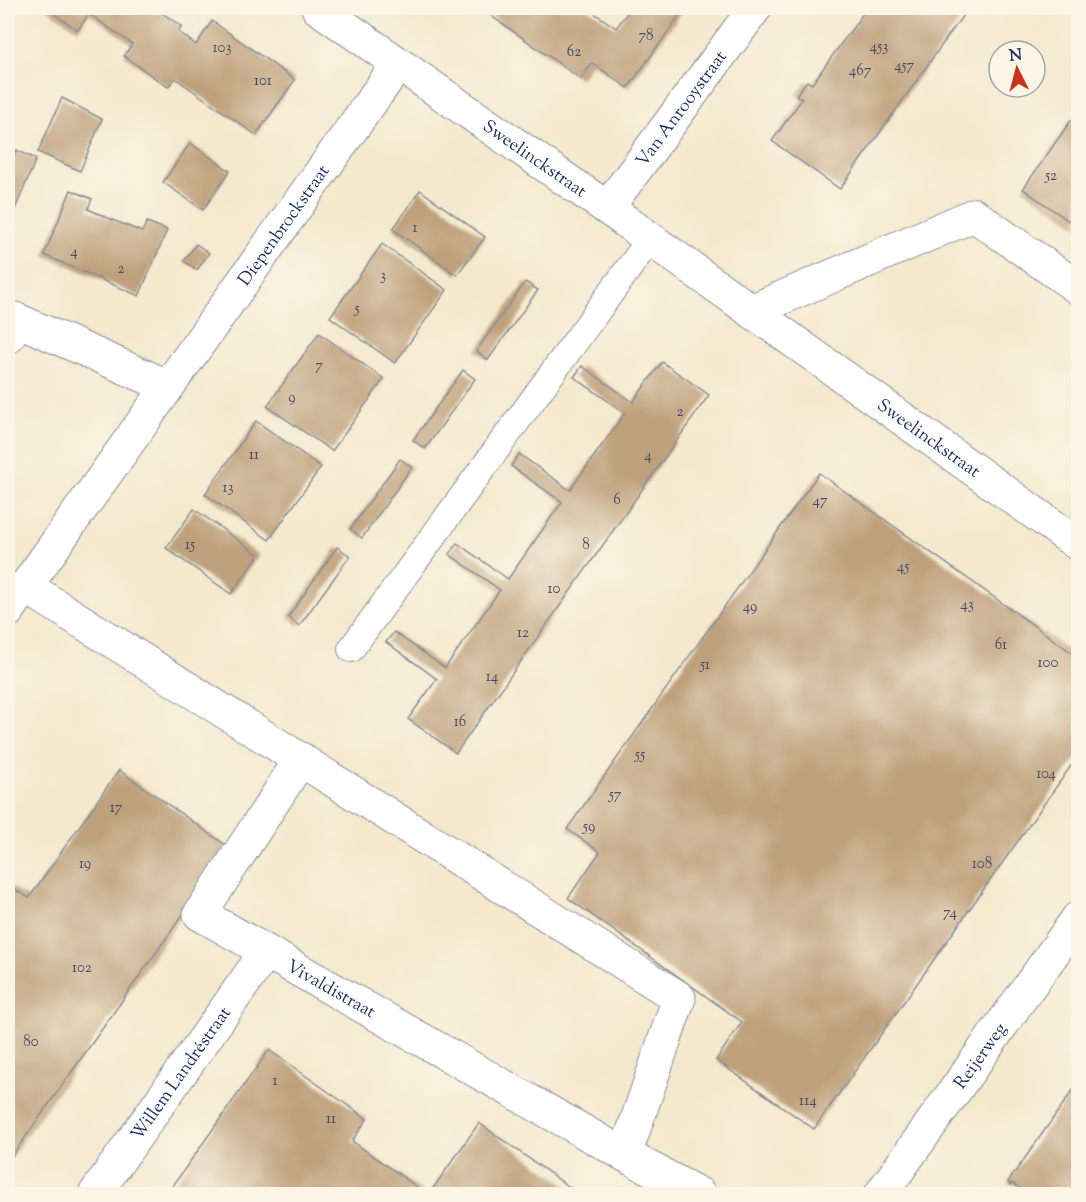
<svg xmlns="http://www.w3.org/2000/svg" width="1086" height="1202" viewBox="0 0 1086 1202" font-family="'Sorts Mill Goudy',serif">
<style>
.building{fill:#bea07c}
.lines{fill:none;stroke-linecap:round;stroke-linejoin:round}
.lane-casing{stroke:#888c96;stroke-width:28}
.street-casing{stroke:#888c96;stroke-width:35}
.lane{stroke:#fff;stroke-width:26}
.street{stroke:#fff;stroke-width:33}
.labels{text-anchor:middle;stroke-width:6;stroke-linejoin:round;paint-order:stroke}
.number-label{font-size:15px;fill:#444b66}
.street-label{font-size:18px;fill:#1b2f5e;stroke:#fcf5e5}
</style>
<rect width="100%" height="100%" fill="#fcf5e5"/>
<filter id="ink" filterUnits="userSpaceOnUse"><feTurbulence type="fractalNoise" baseFrequency=".0167" numOctaves="2"/><feDisplacementMap in="SourceGraphic" scale="12" xChannelSelector="R" yChannelSelector="G"/><feConvolveMatrix kernelMatrix="1 2 1 2 8 2 1 2 1" color-interpolation-filters="sRGB"/></filter>
<filter id="wash" filterUnits="userSpaceOnUse"><feTurbulence type="fractalNoise" baseFrequency=".008" numOctaves="4" result="noise"/><feDisplacementMap in="SourceGraphic" scale="24" xChannelSelector="R" yChannelSelector="G"/><feGaussianBlur stdDeviation="1.35" result="paint"/><feColorMatrix in="noise" values="0 0 0 0 0 0 0 0 0 0 0 0 0 0 0 0 0 1.4 0 .05"/><feComposite in="paint" operator="in"/></filter>
<g filter="url(#wash)">
<rect width="100%" height="100%" fill="#f4e9ce"/>
<g id="blocks">
<g class="building">
<polygon points="45,8 160,8 158,10 182,27 178,31 196,45 212,21 295,80 256,135 175,78 168,87 124,56 132,44 89,14 78,30"/>
<polygon points="480,8 587,8 616,28 631,8 685,8 628,88 592,63 581,79"/>
<polygon points="867,8 968,8 840,189 772,141 802,99 796,95 807,81 812,84"/>
<polygon points="62,98 102,119 80,171 38,152"/>
<polygon points="1071,120 1078,125 1078,227 1023,189"/>
<polygon points="190,143 230,171 203,210 163,182"/>
<polygon points="16,150 36,159 8,226 8,159 12,160"/>
<polygon points="71,190 92,199 88,209 115,221 142,232 147,222 167,230 139,296 44,255"/>
<polygon points="420,190 485,237 457,275 393,229"/>
<polygon points="196,244 209,253 197,270 184,261"/>
<polygon points="382,244 447,290 395,363 330,317"/>
<polygon points="525,282 538,290 488,360 476,351"/>
<polygon points="319,333 384,379 332,451 267,406"/>
<polygon points="662,362 709,395 456,753 408,719 437,679 386,642 394,632 445,668 500,590 449,554 457,543 508,579 562,502 511,466 519,454 570,490 625,413 574,377 582,366 633,402"/>
<polygon points="463,370 475,379 425,449 413,440"/>
<polygon points="256,421 321,467 269,540 205,494"/>
<polygon points="400,459 412,467 362,538 350,529"/>
<polygon points="819,473 1078,657 1078,756 814,1129 716,1060 742,1022 568,898 600,852 567,829"/>
<polygon points="194,509 259,555 231,594 166,548"/>
<polygon points="337,547 350,556 299,626 288,617"/>
<polygon points="119,770 230,848 8,1162 8,885 29,898"/>
<polygon points="269,1050 367,1119 352,1141 427,1194 167,1194"/>
<polygon points="1078,1083 1078,1194 1028,1194 1012,1183 1010,1185 1008,1182"/>
<polygon points="479,1123 579,1194 429,1194"/>
</g>
</g>
</g>
<g filter="url(#ink)">
<use href="#blocks" fill-opacity="0" stroke="#888c96" stroke-width="1.5"/>
<g class="lines">
<g class="lane-casing">
<polyline id="lane" points="351,649 650,239"/>
</g>
<g class="street-casing">
<g id="street">
<path id="s1" d="M318,8L607,208L1078,544"/>
<path id="s2" d="M607,208L755,8"/>
<polyline points="751,311 974,215 1078,288"/>
<polyline points="8,337 15,319 167,386"/>
<polyline points="25,586 679,998 625,1155 699,1194"/>
<path id="s3" d="M8,611L398,64"/>
<path id="s4" d="M301,759L200,914L625,1155"/>
<path id="s5" d="M95,1194L266,952"/>
<path id="s6" d="M881,1194L1078,918"/>
</g>
</g>
<use href="#lane" class="lane"/>
<use href="#street" class="street"/>
</g>
</g>
<g class="labels">
<g class="number-label">
<text x="646" y="40">78</text>
<text x="879" y="51">453</text>
<text x="222" y="52">103</text>
<text x="574" y="56">62</text>
<text x="904" y="70">457</text>
<text x="860" y="75">467</text>
<text x="263" y="85">101</text>
<text x="1051" y="180">52</text>
<text x="415" y="232">1</text>
<text x="74" y="256">4</text>
<text x="121" y="273">2</text>
<text x="383" y="280">3</text>
<text x="357" y="313">5</text>
<text x="319" y="370">7</text>
<text x="292" y="402">9</text>
<text x="680" y="416">2</text>
<text x="254" y="459">11</text>
<text x="648" y="460">4</text>
<text x="228" y="492">13</text>
<text x="617" y="504">6</text>
<text x="820" y="505">47</text>
<text x="190" y="549">15</text>
<text x="586" y="549">8</text>
<text x="903" y="571">45</text>
<text x="554" y="593">10</text>
<text x="967" y="609">43</text>
<text x="750" y="611">49</text>
<text x="523" y="637">12</text>
<text x="1001" y="649">61</text>
<text x="1048" y="667">100</text>
<text x="705" y="669">51</text>
<text x="492" y="681">14</text>
<text x="460" y="726">16</text>
<text x="640" y="759">55</text>
<text x="1046" y="778">104</text>
<text x="615" y="799">57</text>
<text x="116" y="812">17</text>
<text x="589" y="831">59</text>
<text x="85" y="868">19</text>
<text x="982" y="868">108</text>
<text x="950" y="917">74</text>
<text x="82" y="972">102</text>
<text x="31" y="1046">80</text>
<text x="275" y="1085">1</text>
<text x="808" y="1105">114</text>
<text x="331" y="1123">11</text>
</g>
<g class="street-label">
<text dy="6" stroke="none"><textPath href="#s2" startOffset="124">Van Anrooystraat</textPath></text>
<text dy="6" stroke="none"><textPath href="#s1" startOffset="264">Sweelinckstraat</textPath></text>
<text dy="6" stroke="none"><textPath href="#s3" startOffset="474">Diepenbrockstraat</textPath></text>
<text dy="6" stroke="none"><textPath href="#s1" startOffset="747">Sweelinckstraat</textPath></text>
<text dy="6" stroke="none"><textPath href="#s4" startOffset="336">Vivaldistraat</textPath></text>
<text dy="6" stroke="none"><textPath href="#s6" startOffset="170">Reijerweg</textPath></text>
<text dy="6" stroke="none"><textPath href="#s5" startOffset="148">Willem Landréstraat</textPath></text>
</g>
</g>
<rect width="1086" height="1202" fill="none" stroke="#fcf5e5" stroke-width="30"/>
<g transform="translate(1017 69) rotate(354)"><circle r="28" fill="#fcf5e5" stroke="#a2a6af" stroke-width="1.5"/>
<path d="M0-4.5L10 22L0 15L-10 22Z" fill="#c8321e"/>
<text y="-9" font-size="16" font-weight="bold" text-anchor="middle" fill="#1b2f5e">N</text>
</g>
</svg>
